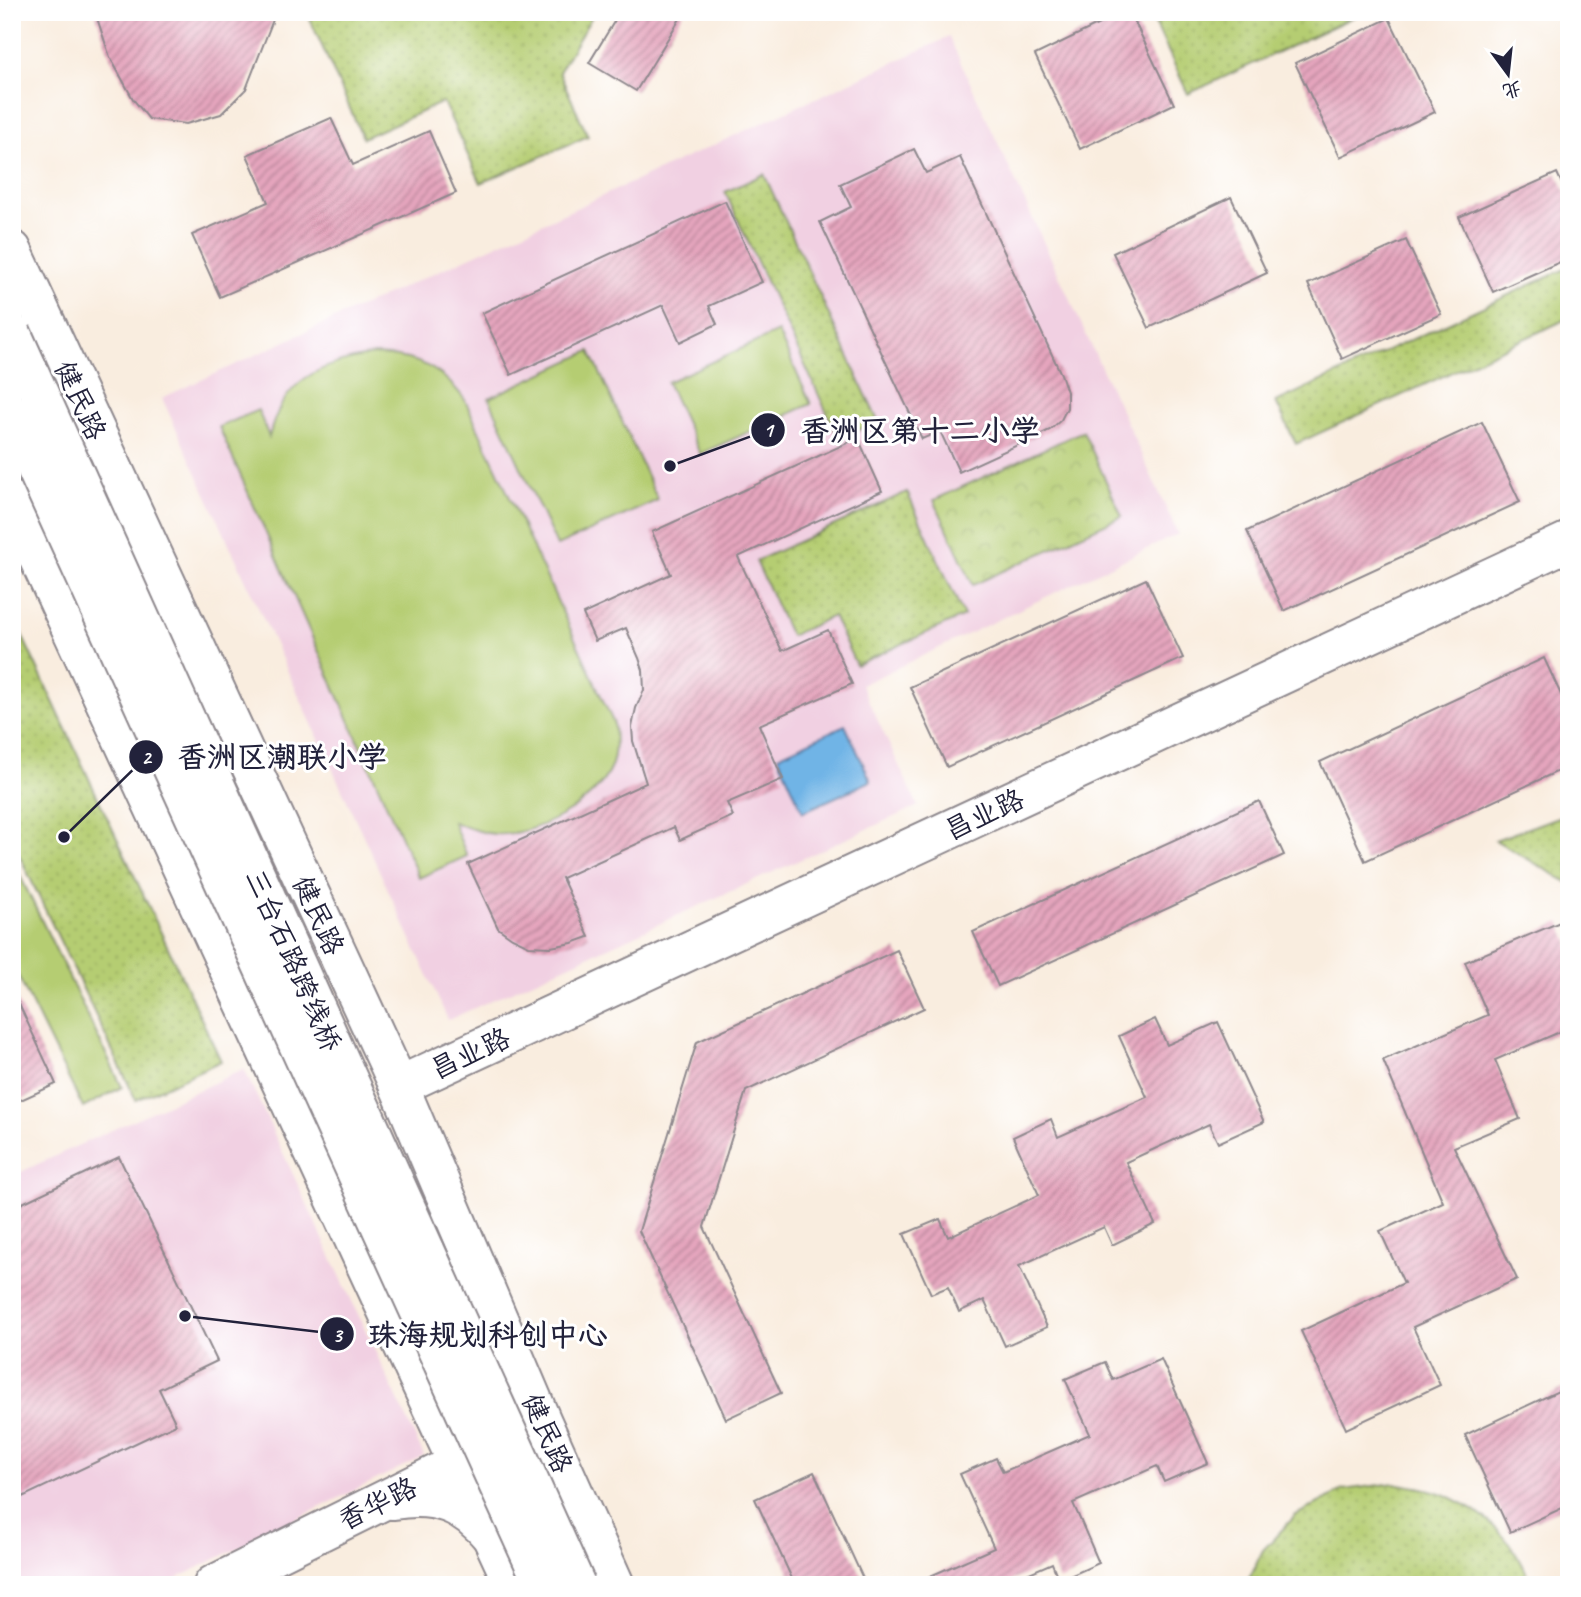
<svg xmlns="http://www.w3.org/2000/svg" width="1581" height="1597" viewBox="0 0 1581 1597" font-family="Caveat,'LXGW WenKai TC',sans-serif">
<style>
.built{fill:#f1d0e2}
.grass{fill:url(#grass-dots);stroke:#6c7856;stroke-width:2}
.park{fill:url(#park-crowns);stroke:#6c7856;stroke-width:2}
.garden{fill:#b5cd72;stroke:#6c7856;stroke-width:2}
.water{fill:#70b4e6;stroke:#496b90;stroke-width:2}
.building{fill:url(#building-hatch)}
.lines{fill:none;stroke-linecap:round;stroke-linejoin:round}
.minor-casing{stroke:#8e888d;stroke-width:42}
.major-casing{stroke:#8e888d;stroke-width:42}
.minor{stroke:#fff;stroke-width:38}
.major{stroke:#fff;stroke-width:38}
.major-bridge-casing{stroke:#8e888d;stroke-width:42;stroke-linecap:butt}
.major-bridge{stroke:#fff;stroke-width:38}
.labels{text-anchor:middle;stroke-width:6;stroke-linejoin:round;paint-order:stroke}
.street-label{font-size:28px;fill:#22223b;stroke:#fff}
.leader{fill:none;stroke:#22223b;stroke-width:2.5}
.callout-dot{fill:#22223b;stroke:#fff;stroke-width:2.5}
.mark-label{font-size:21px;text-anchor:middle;font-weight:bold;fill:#fff}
.callout-label{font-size:30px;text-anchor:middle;font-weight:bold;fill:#22223b;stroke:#fff;stroke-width:6;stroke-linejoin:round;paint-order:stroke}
</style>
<defs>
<pattern id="grass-dots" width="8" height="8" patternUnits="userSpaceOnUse" patternTransform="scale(1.75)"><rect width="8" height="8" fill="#b5cd72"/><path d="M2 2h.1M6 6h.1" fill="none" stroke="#9bb064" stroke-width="1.8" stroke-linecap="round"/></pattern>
<pattern id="park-crowns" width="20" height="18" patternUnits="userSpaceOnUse" patternTransform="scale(1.75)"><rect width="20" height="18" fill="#b5cd72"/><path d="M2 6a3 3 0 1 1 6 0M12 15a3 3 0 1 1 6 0" fill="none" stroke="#9bb064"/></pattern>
<pattern id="building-hatch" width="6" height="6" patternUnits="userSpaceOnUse" patternTransform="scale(1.75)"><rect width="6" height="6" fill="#e5a5bd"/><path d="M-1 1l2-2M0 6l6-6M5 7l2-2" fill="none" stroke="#b9869b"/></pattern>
</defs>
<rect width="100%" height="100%" fill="#fff"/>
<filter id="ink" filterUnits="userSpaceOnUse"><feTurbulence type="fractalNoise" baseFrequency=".0143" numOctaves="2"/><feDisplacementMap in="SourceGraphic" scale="14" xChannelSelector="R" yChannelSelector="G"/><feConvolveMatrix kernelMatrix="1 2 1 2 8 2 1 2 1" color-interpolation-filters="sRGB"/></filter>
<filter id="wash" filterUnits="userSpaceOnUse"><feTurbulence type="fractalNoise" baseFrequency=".00686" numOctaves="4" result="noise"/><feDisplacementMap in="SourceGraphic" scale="28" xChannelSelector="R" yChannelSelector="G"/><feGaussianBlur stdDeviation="1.57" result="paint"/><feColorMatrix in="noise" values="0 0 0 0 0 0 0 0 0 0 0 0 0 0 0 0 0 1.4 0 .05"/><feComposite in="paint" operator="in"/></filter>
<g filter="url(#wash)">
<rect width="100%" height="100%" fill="#f9eddf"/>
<g class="built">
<polygon points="949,37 1178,534 861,685 918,806 448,1020 162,398"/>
<polygon points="244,1069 424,1456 163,1585 12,1585 12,1176"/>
</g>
<g class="grass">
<polygon points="310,12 584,12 591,18 559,72 588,136 481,183 443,102 363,138 309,17"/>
<polygon points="1150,12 1364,12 1188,94"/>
<polygon points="764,174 878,421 839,439 725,192"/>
<polygon points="1569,267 1569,318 1296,444 1276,402"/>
<polygon points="907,492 964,616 856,665 833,616 790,636 756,561"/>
<polygon points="12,614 221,1061 136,1100 12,840"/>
<polygon points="1569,813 1569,883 1495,840"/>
<path d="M1395,1483C1412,1487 1433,1488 1448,1496C1487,1514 1518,1544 1531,1585H1246L1263,1550L1296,1515L1343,1490Z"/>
</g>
<polygon class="park" points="1083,431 1122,516 973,585 934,500"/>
<g class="garden">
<polygon points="778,332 811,404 700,454 667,382"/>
<polygon points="590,351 658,500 557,546 489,398"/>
<path d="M373,355C415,356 440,366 465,400L614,724C615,739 616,753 611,767C596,804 533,837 495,834C480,833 467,827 453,822L467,856L419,878L219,427L258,410L269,437C283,379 318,365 373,355Z"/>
<polygon points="12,859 122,1087 83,1108 12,964"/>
</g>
<polygon class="water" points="845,725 871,781 803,812 778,756"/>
<g id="blocks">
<g class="building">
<polygon points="95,12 276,12 246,89 221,114 186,124 149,119 133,99 110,57"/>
<polygon points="620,12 684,12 636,91 589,63"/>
<polygon points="1124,12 1130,12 1174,104 1080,149 1035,55"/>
<polygon points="1389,18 1435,112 1340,157 1295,63"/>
<polygon points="331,118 353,165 429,131 456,193 220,297 192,235 268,202 247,155"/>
<polygon points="914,149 926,173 960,157 1061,374 1067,392 1067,408 1061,420 1050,430 959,472 940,431 922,439 820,222 851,207 840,184"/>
<polygon points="1557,173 1569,199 1569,258 1493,292 1459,217"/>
<polygon points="1231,197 1267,273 1149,328 1113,253"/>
<polygon points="725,201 762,282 709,306 717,324 680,342 663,305 511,375 482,313"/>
<polygon points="1406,240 1441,314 1342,359 1308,284"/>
<polygon points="1482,422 1520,502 1284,611 1247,531"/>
<polygon points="858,438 882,491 738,557 782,651 828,630 852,684 759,725 783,779 727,803 733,816 680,840 674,827 562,878 589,937 572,943 551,947 529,946 512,938 498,928 468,864 646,783 633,741 632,727 636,708 644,690 643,670 639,658 626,628 595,641 583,614 671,574 652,532"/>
<polygon points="1146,579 1183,658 947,767 910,687"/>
<polygon points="1544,658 1569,712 1569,766 1365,861 1320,762"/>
<polygon points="1259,801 1284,855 998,986 973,932"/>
<polygon points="1560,922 1569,942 1569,1028 1495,1060 1520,1119 1454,1147 1517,1279 1413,1327 1440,1385 1346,1429 1301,1331 1404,1283 1380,1231 1443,1202 1383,1060 1488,1015 1465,962"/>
<polygon points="897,950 924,1008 746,1091 704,1227 781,1393 726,1419 639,1231 697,1042"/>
<polygon points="12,989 56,1084 12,1104"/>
<polygon points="1155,1019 1167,1045 1218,1022 1264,1122 1218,1143 1209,1124 1126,1162 1155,1224 1112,1245 1104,1227 1019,1266 1047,1327 1005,1346 984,1300 959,1312 948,1287 931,1294 904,1234 940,1219 948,1237 1039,1195 1013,1137 1051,1119 1058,1137 1147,1097 1119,1036"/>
<polygon points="119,1157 217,1361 159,1389 176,1424 12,1502 12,1208"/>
<polygon points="1161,1359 1208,1463 1164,1482 1157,1466 1073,1503 1099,1563 1059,1581 1052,1563 1002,1585 910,1585 994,1548 960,1474 996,1458 1003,1472 1090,1434 1065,1379 1105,1362 1113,1380"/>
<polygon points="1569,1386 1569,1505 1510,1532 1465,1435"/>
<polygon points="814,1472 866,1585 795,1585 755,1499"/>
</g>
</g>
</g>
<g filter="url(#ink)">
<use href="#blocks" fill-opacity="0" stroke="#8e888d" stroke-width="2"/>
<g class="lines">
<g class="minor-casing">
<g id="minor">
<polyline points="399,1086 1569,541"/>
<path d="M393,1500C436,1493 464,1503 492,1537"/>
<polyline points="213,1585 487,1449"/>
</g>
</g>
<g class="major-casing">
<g id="major">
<polyline points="12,250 399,1086 542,1422 615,1585"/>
<polyline points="12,501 514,1585"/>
</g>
</g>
<use href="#minor" class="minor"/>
<use href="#major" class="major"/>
<g class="major-bridge-casing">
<g id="major-bridge">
<polyline points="12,334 576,1585"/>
<polyline points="12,415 544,1585"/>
</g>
</g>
<use href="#major-bridge" class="major-bridge"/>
</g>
</g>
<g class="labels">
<g class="street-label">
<text transform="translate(81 400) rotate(65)" y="10">健民路</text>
<text transform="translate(984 814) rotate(-25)" y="10">昌业路</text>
<text transform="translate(319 915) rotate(65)" y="10">健民路</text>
<text transform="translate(294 960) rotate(66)" y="10">三台石路跨线桥</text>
<text transform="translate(470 1053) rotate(-25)" y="10">昌业路</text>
<text transform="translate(548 1433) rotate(66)" y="10">健民路</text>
<text transform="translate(377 1503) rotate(-26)" y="10">香华路</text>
</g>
</g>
<path class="leader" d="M670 466L768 430M64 837L146 757M185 1316L337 1334"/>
<g class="callout-dot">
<circle cx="670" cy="466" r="7"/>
<circle cx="64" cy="837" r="7"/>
<circle cx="185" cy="1316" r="7"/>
<circle cx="768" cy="430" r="18"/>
<circle cx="146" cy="757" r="18"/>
<circle cx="337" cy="1334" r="18"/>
</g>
<g class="mark-label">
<text x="768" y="437">1</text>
<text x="146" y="764">2</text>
<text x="337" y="1342">3</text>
</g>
<g class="callout-label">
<text x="920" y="441">香洲区第十二小学</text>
<text x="282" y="767">香洲区潮联小学</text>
<text x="488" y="1345">珠海规划科创中心</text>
</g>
<rect width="1581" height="1597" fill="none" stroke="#fff" stroke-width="42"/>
<g transform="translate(1508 74) rotate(165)" stroke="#ffffff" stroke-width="5" paint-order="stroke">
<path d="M0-5L12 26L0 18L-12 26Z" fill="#22223b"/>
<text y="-10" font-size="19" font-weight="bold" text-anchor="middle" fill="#22223b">北</text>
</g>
</svg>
